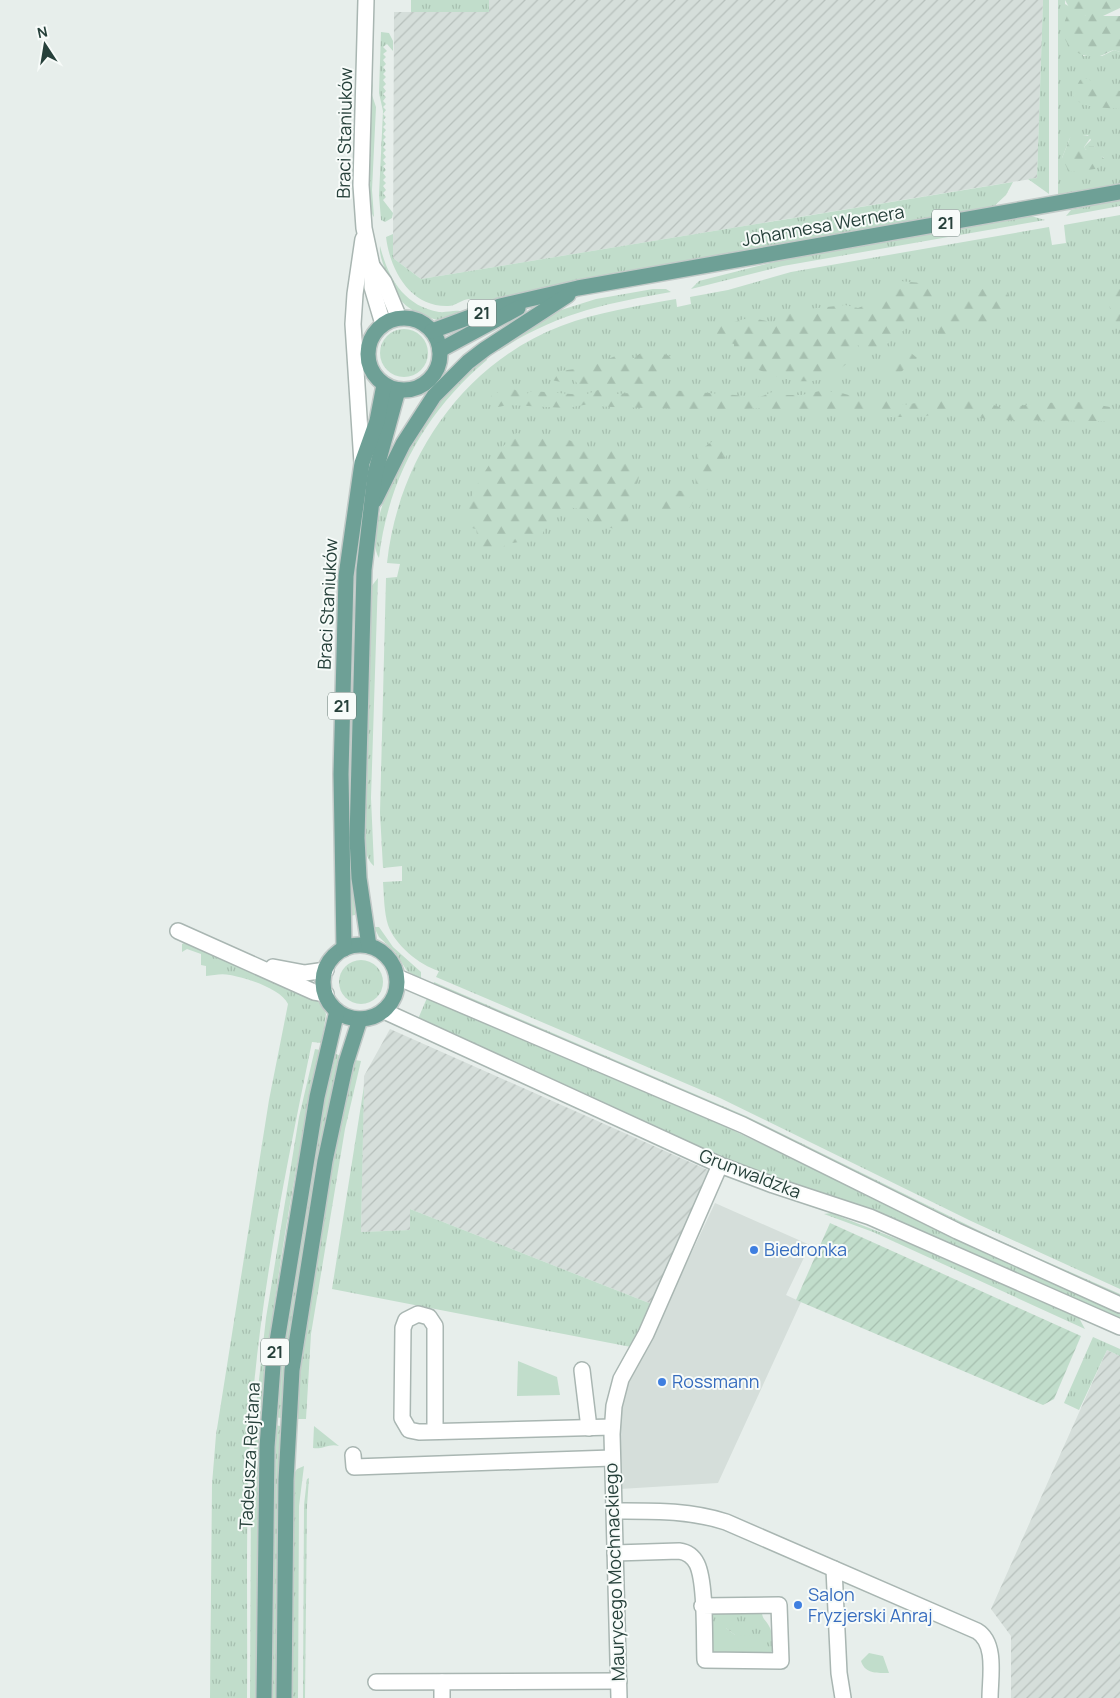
<svg xmlns="http://www.w3.org/2000/svg" width="1120" height="1698" viewBox="0 0 1120 1698" font-family="Manrope,sans-serif">
<style>
.built{fill:#d5deda}
.industrial{fill:url(#industrial-furrows)}
.grass{fill:url(#grass-tufts);fill-rule:evenodd}
.forest{fill:url(#forest-firs)}
.park{fill:#c1ddcb}
.garden{fill:url(#garden-furrows)}
.lines{fill:none;stroke-linecap:round;stroke-linejoin:round}
.minor-casing{stroke:#a9b6b2;stroke-width:18}
.major-casing{stroke:#c2cac8;stroke-width:18}
.minor{stroke:#fff;stroke-width:15}
.major{stroke:#6ea096;stroke-width:15}
.shop-dot{fill:#3f7fe0;stroke:#f7fbf9;stroke-width:2}
.labels{text-anchor:middle;stroke-width:4;stroke-linejoin:round;paint-order:stroke}
.shield{fill:#f7fbf9;stroke:#657873;stroke-width:1}
.shield-label{font-size:16px;font-weight:bold;fill:#26403a}
.street-label{font-size:18px;fill:#26403a;stroke:#f7fbf9}
.shop-label{font-size:18px;fill:#366cbe;stroke:#f7fbf9;text-anchor:start}
</style>
<defs>
<pattern id="industrial-furrows" width="10" height="10" patternUnits="userSpaceOnUse" patternTransform="scale(1.25)"><rect width="10" height="10" fill="#d5deda"/><path d="M-1 1l2-2M0 10L10 0M9 11l2-2" fill="none" stroke="#b7c0bc"/></pattern>
<pattern id="grass-tufts" width="24" height="20" patternUnits="userSpaceOnUse" patternTransform="scale(1.25)"><rect width="24" height="20" fill="#c1ddcb"/><path d="M3 7l-1-3M5 7V3M7 7l1-3M15 17l-1-3M17 17v-4M19 17l1-3" fill="none" stroke="#a6bfaf"/></pattern>
<pattern id="forest-firs" width="22" height="20" patternUnits="userSpaceOnUse" patternTransform="scale(1.25)"><rect width="22" height="20" fill="#c1ddcb"/><path d="M5 1l3.5 6h-7zM16 11l3.5 6h-7z" fill="#a6bfaf"/></pattern>
<pattern id="garden-furrows" width="10" height="10" patternUnits="userSpaceOnUse" patternTransform="scale(1.25)"><rect width="10" height="10" fill="#c1ddcb"/><path d="M-1 1l2-2M0 10L10 0M9 11l2-2" fill="none" stroke="#a6bfaf"/></pattern>
</defs>
<rect width="100%" height="100%" fill="#e7eeeb"/>
<polygon class="built" points="715,1203 810,1245 786,1295 801,1302 718,1483 620,1489 619,1421 623,1394 629,1374 648,1345"/>
<g class="industrial">
<polygon points="489,0 1043,0 1037,178 421,279 393,258 394,12 489,12"/>
<polygon points="390,1029 710,1171 654,1305 410,1209 410,1230 361,1232 364,1076"/>
<polygon points="1107,1350 1120,1356 1120,1698 1011,1698 1011,1636 991,1609"/>
</g>
<g class="grass">
<rect x="411" y="0" width="78" height="12"/>
<polygon points="1043,0 1049,0 1049,194 1028,179 1037,178"/>
<path d="M1058,0H1065V4L1088,17L1083,56H1102L1114,50L1120,52V184L1058,196ZM1088,135L1091,140L1084,147L1086,150L1094,146L1098,154L1104,158H1062L1070,138Z"/>
<polygon points="381,32 389,33 393,41 393,51 387,44 383,47 387,51 383,54 386,57 383,60 386,64 383,67 386,71 383,74 386,77 383,80 386,84 383,87 386,91 383,94 386,97 383,101 386,104 383,107 386,110 383,114 386,117 383,120 386,124 383,127 386,130 383,134 386,137 383,140 386,144 383,147 386,150 383,153 386,157 383,160 386,164 383,166 386,170 383,173 386,177 383,180 386,183 383,186 386,190 383,193 386,197 383,200 393,213 392,218 385,222 381,220 379,195 383,111 379,93"/>
<path d="M373,81L372,95L376,107L372,190L374,217C365,207 368,96 373,81Z"/>
<path d="M1013,182L1006,195L992,208L579,280L533,291L476,310L470,299C462,299 456,306 448,306C410,307 390,270 386,237L393,234V258L421,279Z"/>
<polygon points="1120,199 1120,206 1066,216 1071,210"/>
<path d="M1120,215V1289L971,1221L720,1098L436,977L439,971C419,965 395,945 388,925C384,912 384,896 383,882L402,881V866L383,868L380,813L386,578L397,577L400,564L387,563C398,460 462,364 561,326C598,312 637,306 676,299L677,307L691,304L690,297L728,290L791,272L1049,227L1052,245L1066,243L1064,225Z"/>
<polygon points="1031,216 1045,220 783,266 691,289 699,281 790,258"/>
<path d="M380,246C388,278 404,306 439,312C447,313 456,309 463,312L442,321C410,314 396,302 386,272C383,263 379,255 380,246Z"/>
<path d="M653,289H666L671,292C607,303 554,314 499,351L495,346L561,310L596,299Z"/>
<circle cx="404" cy="353" r="24"/>
<path d="M485,353L487,360C426,411 388,479 379,558C361,531 412,431 431,408C447,388 467,371 485,353Z"/>
<path d="M378,578L371,798L374,866C362,856 365,835 364,821L370,588Z"/>
<polygon points="352,677 350,832 355,915 350,916 346,842"/>
<polygon points="374,927 379,927 393,947 421,972 421,979 407,971 395,952 379,937"/>
<path d="M184,943L320,1000L326,1014L322,1043L312,1042C289,1154 265,1270 254,1385C244,1489 248,1594 247,1698H210L212,1484L216,1435L269,1100L288,1004C281,989 247,978 230,975C222,973 214,975 206,976V966L201,965V954L187,949L182,952V944Z"/>
<circle cx="361" cy="982" r="22"/>
<polygon points="434,982 746,1116 998,1240 1120,1294 1120,1297 987,1237 717,1106 433,985"/>
<polygon points="427,998 685,1107 976,1248 1120,1313 1120,1320 736,1164 418,1019"/>
<path d="M315,1049L320,1050C294,1171 273,1294 261,1416H256L255,1415L266,1318L299,1117Z"/>
<polygon points="336,1054 341,1056 325,1122 294,1305 281,1418 275,1417 283,1343 323,1107"/>
<polygon points="355,1060 361,1061 345,1129 311,1334 306,1419 295,1419 306,1321 340,1120"/>
<polygon points="364,1086 361,1232 410,1230 410,1209 654,1305 631,1347 332,1289"/>
<polygon points="831,1213 910,1244 1079,1318 1085,1329 873,1232 824,1214"/>
<polygon points="1093,1337 1120,1349 1120,1356 1107,1350 1079,1410 1064,1403"/>
<polygon points="256,1424 261,1424 257,1698 250,1698 251,1494"/>
<polygon points="275,1425 280,1426 277,1698 271,1698"/>
<path d="M314,1426L339,1446C329,1443 322,1450 313,1448Z"/>
<polygon points="304,1466 299,1506 298,1698 291,1698 293,1475 297,1469"/>
<polygon points="309,1478 307,1506 305,1698 303,1698 304,1505 307,1479"/>
<path d="M762,1612C762,1619 766,1620 769,1626C773,1633 771,1639 776,1646L767,1657L738,1658L735,1635L726,1628H708L707,1613Z"/>
</g>
<g class="forest">
<path d="M1065,0H1120V8L1103,16H1120V52L1114,50C1109,51 1104,55 1100,56C1075,60 1055,40 1067,16H1086L1071,11Z"/>
<path d="M1084,78L1120,91V109C1105,107 1079,110 1072,94L1080,80Z"/>
<polygon points="1074,135 1092,136 1084,147 1086,150 1089,146 1094,146 1107,163 1095,169 1069,172 1062,158 1070,138"/>
<path d="M900,281L921,283L934,292C930,310 896,338 880,349C876,351 869,352 864,353L858,345L851,350V361C843,366 834,375 825,378C795,389 761,370 734,360V344L721,341L712,332L718,324C732,325 733,321 745,319C755,318 764,320 773,323L782,312L845,305L858,308L883,298L888,285Z"/>
<polygon points="990,284 1004,288 1010,300 1002,322 990,326 962,324 947,338 939,336 935,326 943,318 953,315 962,302"/>
<polygon points="1120,288 1120,325 1112,324 1108,294"/>
<polygon points="904,347 917,358 900,373 887,373 884,367"/>
<polygon points="649,352 648,360 654,361 660,353 680,359 679,364 662,377 659,381 640,385 628,383 612,386 578,384 573,379 561,382 551,380 560,371 575,369 592,360 603,361 623,353 626,358 632,359 641,353"/>
<polygon points="506,388 513,389 526,394 532,391 584,395 601,389 616,394 670,390 760,397 777,390 784,395 801,395 820,391 838,392 859,398 879,399 903,405 948,398 985,402 1005,409 1036,403 1081,402 1110,407 1113,415 1109,421 1098,421 991,420 950,412 919,417 890,417 859,410 775,410 767,408 720,410 613,407 594,406 589,404 567,408 508,405 498,407 492,402 491,396"/>
<path d="M517,433L534,438L545,435L561,437L574,442L582,449L621,447L641,468L627,526C606,532 591,525 579,509L568,507L550,518L540,539C531,543 522,541 512,543C497,547 497,557 479,545L476,529L468,527C468,524 466,519 466,516C467,494 500,445 517,433Z"/>
<path d="M718,438L727,441L730,450L715,474L712,487L704,491L697,486C693,459 693,453 718,438Z"/>
<path d="M675,490L688,492L694,499C690,515 670,520 660,507L661,498Z"/>
</g>
<g class="park">
<polygon points="518,1361 557,1377 560,1395 517,1396"/>
<polygon points="708,1628 726,1628 735,1635 759,1636 759,1648 738,1647 738,1658 712,1655"/>
<path d="M869,1653L883,1656L889,1673C877,1673 865,1674 861,1661Z"/>
</g>
<polygon class="garden" points="830,1223 1081,1336 1054,1399 1043,1405 796,1300"/>
<g class="lines">
<g class="minor-casing">
<g id="minor">
<polyline points="366,0 361,185 364,228 372,266 372,287 383,324"/>
<polyline points="372,266 384,282 399,318"/>
<polyline points="362,463 353,324 355,294 363,239"/>
<polyline points="178,931 314,992 326,994"/>
<polyline points="273,967 305,973 326,970"/>
<polyline points="397,977 743,1125 957,1231 1120,1305"/>
<polyline points="384,1011 720,1165 773,1185 870,1217 1120,1327"/>
<polyline points="582,1370 589,1428"/>
<polyline points="435,1431 435,1326 429,1317 418,1314 406,1320 403,1328 402,1418 409,1430 419,1432 612,1427"/>
<polyline points="353,1455 354,1467 612,1458"/>
<path d="M614,1511C652,1511 689,1510 726,1522L977,1631C997,1643 990,1678 990,1698"/>
<path d="M615,1553L679,1551C687,1552 693,1556 697,1564C706,1583 704,1638 705,1660L781,1661L779,1605L702,1606"/>
<polyline points="834,1569 839,1673 843,1698"/>
<polyline points="376,1682 619,1681"/>
<polyline points="442,1682 442,1698"/>
<polyline points="619,1698 612,1434 614,1406 621,1379 646,1334 720,1165"/>
</g>
</g>
<g class="major-casing">
<g id="major">
<circle cx="404" cy="354" r="36"/>
<polyline points="432,331 500,306 578,288 1120,192"/>
<polyline points="440,350 518,308"/>
<polyline points="375,500 403,444 434,396 468,362 485,349 568,295"/>
<circle cx="360" cy="982" r="37"/>
<polyline points="369,946 359,878 357,838 364,570 375,474 398,390"/>
<polyline points="344,949 341,774 346,576 362,463 377,421 384,385"/>
<polyline points="264,1698 267,1447 273,1366 317,1097 337,1011"/>
<polyline points="284,1698 286,1480 292,1370 325,1161 346,1063 360,1019"/>
</g>
</g>
<use href="#minor" class="minor"/>
<use href="#major" class="major"/>
</g>
<g class="shop-dot">
<circle cx="754" cy="1250" r="5"/>
<circle cx="662" cy="1382" r="5"/>
<circle cx="798" cy="1605" r="5"/>
</g>
<g class="labels">
<g class="shield">
<rect x="932" y="209.5" width="28" height="27" rx="4"/>
<rect x="468" y="299.5" width="28" height="27" rx="4"/>
<rect x="328" y="692.5" width="28" height="27" rx="4"/>
<rect x="261" y="1338.5" width="28" height="27" rx="4"/>
</g>
<g class="shield-label">
<text x="946" y="229">21</text>
<text x="482" y="319">21</text>
<text x="342" y="712">21</text>
<text x="275" y="1358">21</text>
</g>
<g class="street-label">
<text transform="translate(345 133) rotate(-89)" y="6">Braci Staniuków</text>
<text transform="translate(823 226) rotate(-10)" y="6">Johannesa Wernera</text>
<text transform="translate(328 604) rotate(-87)" y="6">Braci Staniuków</text>
<text transform="translate(750 1174) rotate(21)" y="6">Grunwaldzka</text>
<text transform="translate(250 1456) rotate(-87)" y="6">Tadeusza Rejtana</text>
<text transform="translate(615 1572) rotate(-92)" y="6">Maurycego Mochnackiego</text>
</g>
<g class="shop-label">
<text x="764" y="1256">Biedronka</text>
<text x="672" y="1388">Rossmann</text>
<text x="808" y="1601">Salon<tspan x="808" dy="21">Fryzjerski Anraj</tspan></text>
</g>
</g>
<g transform="translate(45 45) rotate(348)" stroke="#f7fbf9" stroke-width="4" paint-order="stroke">
<path d="M0-4L9 19L0 12L-9 19Z" fill="#26403a"/>
<text y="-8" font-size="14" font-weight="bold" text-anchor="middle" fill="#26403a">N</text>
</g>
</svg>
